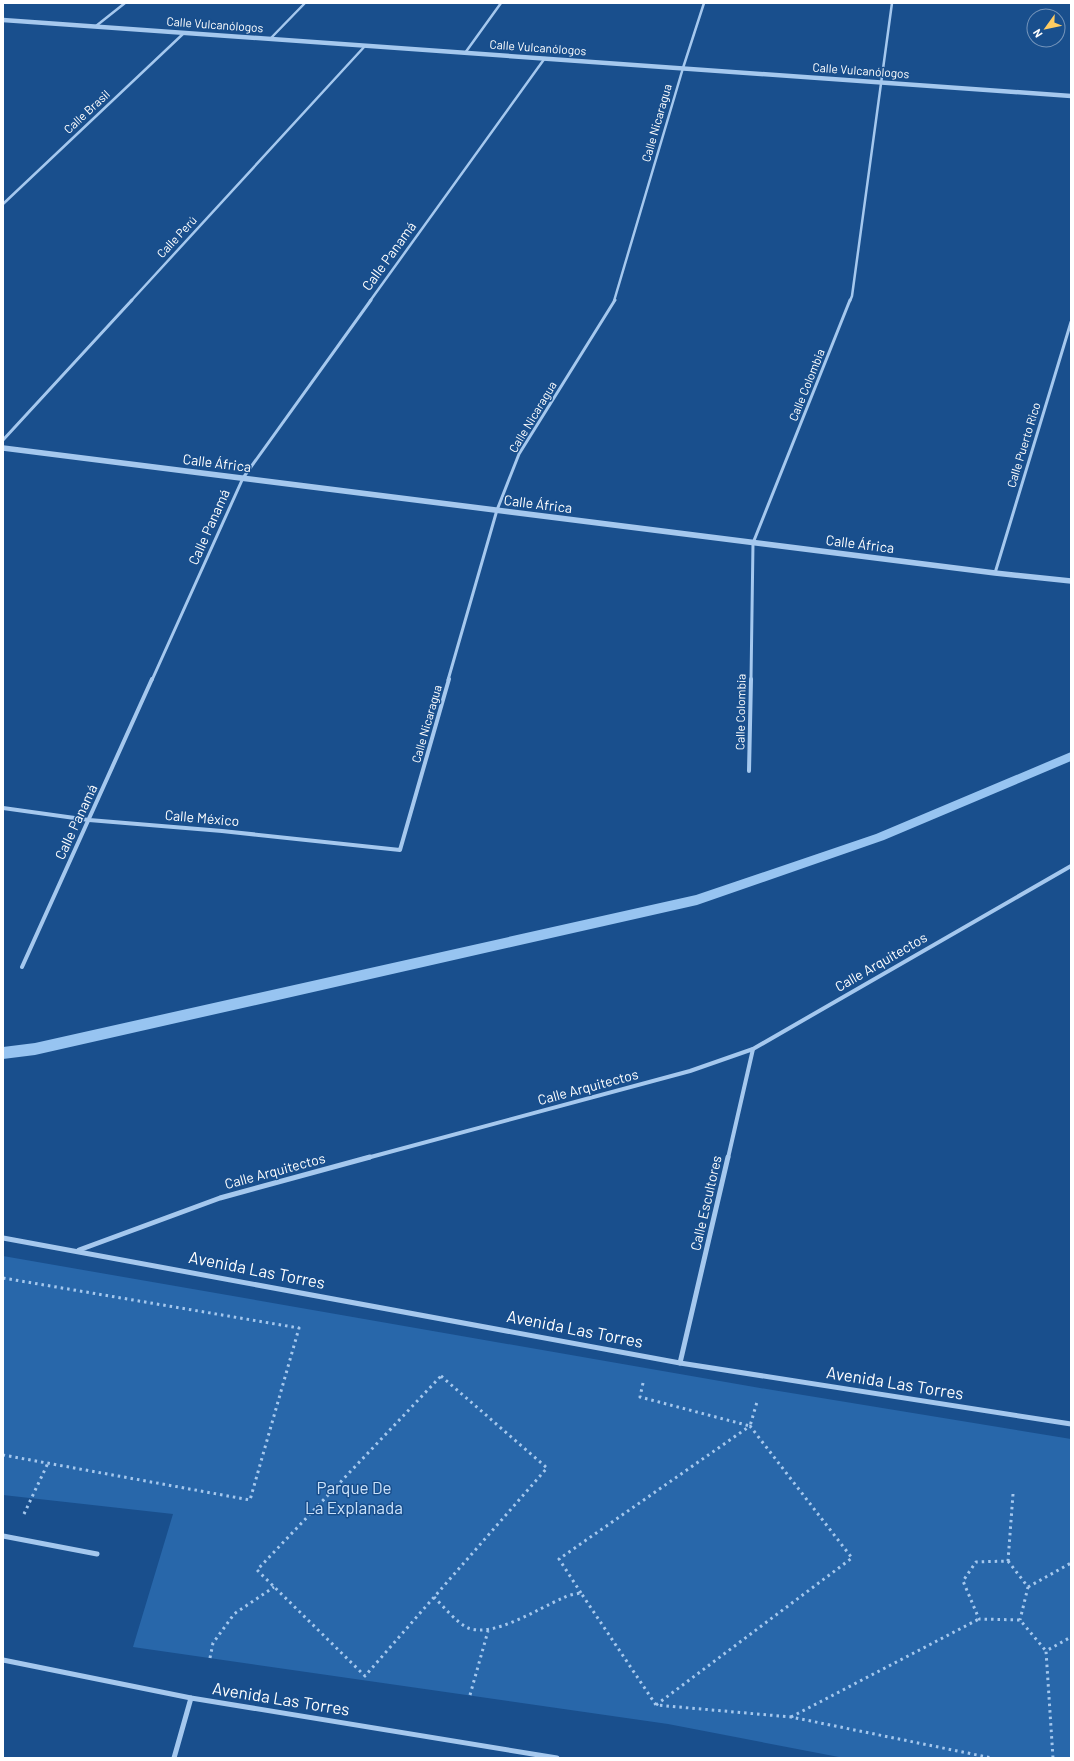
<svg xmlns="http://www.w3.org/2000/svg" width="1074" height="1761" viewBox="0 0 1074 1761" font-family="Barlow,sans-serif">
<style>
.green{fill:#2867aa}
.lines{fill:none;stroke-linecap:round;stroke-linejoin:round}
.stream{fill:#97c4f1;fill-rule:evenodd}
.path{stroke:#a5c8ee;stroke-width:3;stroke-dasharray:2.5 4;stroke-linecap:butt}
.minor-far3{stroke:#a5c8ee;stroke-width:2.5}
.minor-far2{stroke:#a5c8ee;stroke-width:3}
.minor-far1{stroke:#a5c8ee;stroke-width:4}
.minor{stroke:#a5c8ee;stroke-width:5}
.tertiary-far1{stroke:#a5c8ee;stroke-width:4.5}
.tertiary{stroke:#a5c8ee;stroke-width:5.5}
.labels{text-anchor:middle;stroke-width:3;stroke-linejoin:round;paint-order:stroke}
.far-street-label{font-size:12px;fill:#fff;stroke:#194f8d}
.street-label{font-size:14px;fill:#fff;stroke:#194f8d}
.near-street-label{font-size:17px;fill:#fff;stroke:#194f8d}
.near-park-label{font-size:17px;fill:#cbe2fa;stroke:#194f8d}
</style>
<rect width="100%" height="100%" fill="#194f8d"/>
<polygon class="green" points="3,1256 760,1388 1071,1439 1071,1758 844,1758 668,1724 133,1647 173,1514 3,1495"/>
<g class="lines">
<polygon class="stream" points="1071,752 1071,761 884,840 697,905 35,1055 3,1059 3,1047 35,1043 696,895 876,834"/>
<g class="path">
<polyline points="3,1278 299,1328 250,1500 3,1455"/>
<polygon points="441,1376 547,1468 365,1676 257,1570"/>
<polyline points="643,1383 640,1397 750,1426 757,1402"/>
<polyline points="1013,1494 1008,1561 976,1562 963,1581 979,1619 1020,1620 1046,1651"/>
<polyline points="24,1514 48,1463"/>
<polyline points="1008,1561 1028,1587 1020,1620"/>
<polyline points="1028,1587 1071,1563"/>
<polyline points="581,1593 559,1559 750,1426 852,1558 656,1705"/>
<path d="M434,1597C443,1606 457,1623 468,1628C494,1638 539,1608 563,1598C568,1595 575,1594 581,1593L656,1705L791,1717L992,1758"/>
<polyline points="210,1658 213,1643 234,1614 274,1587"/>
<polyline points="470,1695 488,1631"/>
<polyline points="791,1717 979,1619"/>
<polyline points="1053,1758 1046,1651 1071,1637"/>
</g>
<g class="minor-far3">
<polyline points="96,26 125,3"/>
<polyline points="270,39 305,3"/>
<polyline points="465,53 501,3"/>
<polyline points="3,204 184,33"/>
<polyline points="131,301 365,46"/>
<polyline points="370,301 545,58"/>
<polyline points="614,301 683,68 704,3"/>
<polyline points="850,301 852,296 892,3"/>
</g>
<g class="minor-far2">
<polyline points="3,440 132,300"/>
<polyline points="995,573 1071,322"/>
<polyline points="152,680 243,478 371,300"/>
<polyline points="448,680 497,510 519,454 615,300"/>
<polyline points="751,680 753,543 850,300"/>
</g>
<g class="minor-far1">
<polyline points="749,771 751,679"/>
<polyline points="3,808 89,820 222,831 400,850 449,679"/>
<polyline points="22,967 152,679"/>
<polyline points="367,1158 690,1071 753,1049 1071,866"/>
<polyline points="728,1158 753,1049"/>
</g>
<g class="minor">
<polyline points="3,1238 680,1363 1071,1424"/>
<polyline points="79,1250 220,1198 370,1157"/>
<polyline points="680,1363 728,1157"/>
<polyline points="3,1536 97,1554"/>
<polyline points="3,1660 191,1698 557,1758"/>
<polyline points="174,1758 191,1698"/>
</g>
<polyline class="tertiary-far1" points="3,20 1071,96"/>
<polyline class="tertiary" points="3,448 995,573 1071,581"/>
</g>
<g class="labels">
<g class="far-street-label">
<text transform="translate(215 25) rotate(4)" y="4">Calle Vulcanólogos</text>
<text transform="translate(538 48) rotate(4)" y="4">Calle Vulcanólogos</text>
<text transform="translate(861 71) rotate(4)" y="4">Calle Vulcanólogos</text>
<text transform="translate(87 112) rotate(-43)" y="4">Calle Brasil</text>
<text transform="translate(657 123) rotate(-74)" y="4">Calle Nicaragua</text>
<text transform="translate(177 237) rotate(-47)" y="4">Calle Perú</text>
<text transform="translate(807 385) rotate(-68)" y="4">Calle Colombia</text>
<text transform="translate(533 417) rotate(-59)" y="4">Calle Nicaragua</text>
<text transform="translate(1024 445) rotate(-73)" y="4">Calle Puerto Rico</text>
<text transform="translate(741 712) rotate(-89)" y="4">Calle Colombia</text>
<text transform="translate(427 724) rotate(-74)" y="4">Calle Nicaragua</text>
</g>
<g class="street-label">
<text transform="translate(389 256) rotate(-54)" y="5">Calle Panamá</text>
<text transform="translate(217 463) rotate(7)" y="5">Calle África</text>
<text transform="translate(538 504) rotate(7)" y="5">Calle África</text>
<text transform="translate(209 527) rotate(-66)" y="5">Calle Panamá</text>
<text transform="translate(860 544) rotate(7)" y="5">Calle África</text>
<text transform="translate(202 818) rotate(5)" y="5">Calle México</text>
<text transform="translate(76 822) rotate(-65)" y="5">Calle Panamá</text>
<text transform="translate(881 962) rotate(-30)" y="5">Calle Arquitectos</text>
<text transform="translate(588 1087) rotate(-15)" y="5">Calle Arquitectos</text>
<text transform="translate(275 1171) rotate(-15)" y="5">Calle Arquitectos</text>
<text transform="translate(706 1203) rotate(-77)" y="5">Calle Escultores</text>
</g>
<g class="near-street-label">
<text transform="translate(257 1270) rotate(11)" y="6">Avenida Las Torres</text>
<text transform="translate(575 1329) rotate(11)" y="6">Avenida Las Torres</text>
<text transform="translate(895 1383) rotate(9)" y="6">Avenida Las Torres</text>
<text transform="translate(281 1699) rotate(9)" y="6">Avenida Las Torres</text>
</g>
<g class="near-park-label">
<text x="354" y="1494">Parque De<tspan x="354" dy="20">La Explanada</tspan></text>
</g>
</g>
<rect width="1074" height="1761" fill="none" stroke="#ffffff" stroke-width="8"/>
<g transform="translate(1046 28) rotate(237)"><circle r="19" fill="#194f8d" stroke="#7595bb"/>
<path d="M0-3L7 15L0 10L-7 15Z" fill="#ffcc62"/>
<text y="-6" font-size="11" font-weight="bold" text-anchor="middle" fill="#ffffff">N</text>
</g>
</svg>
